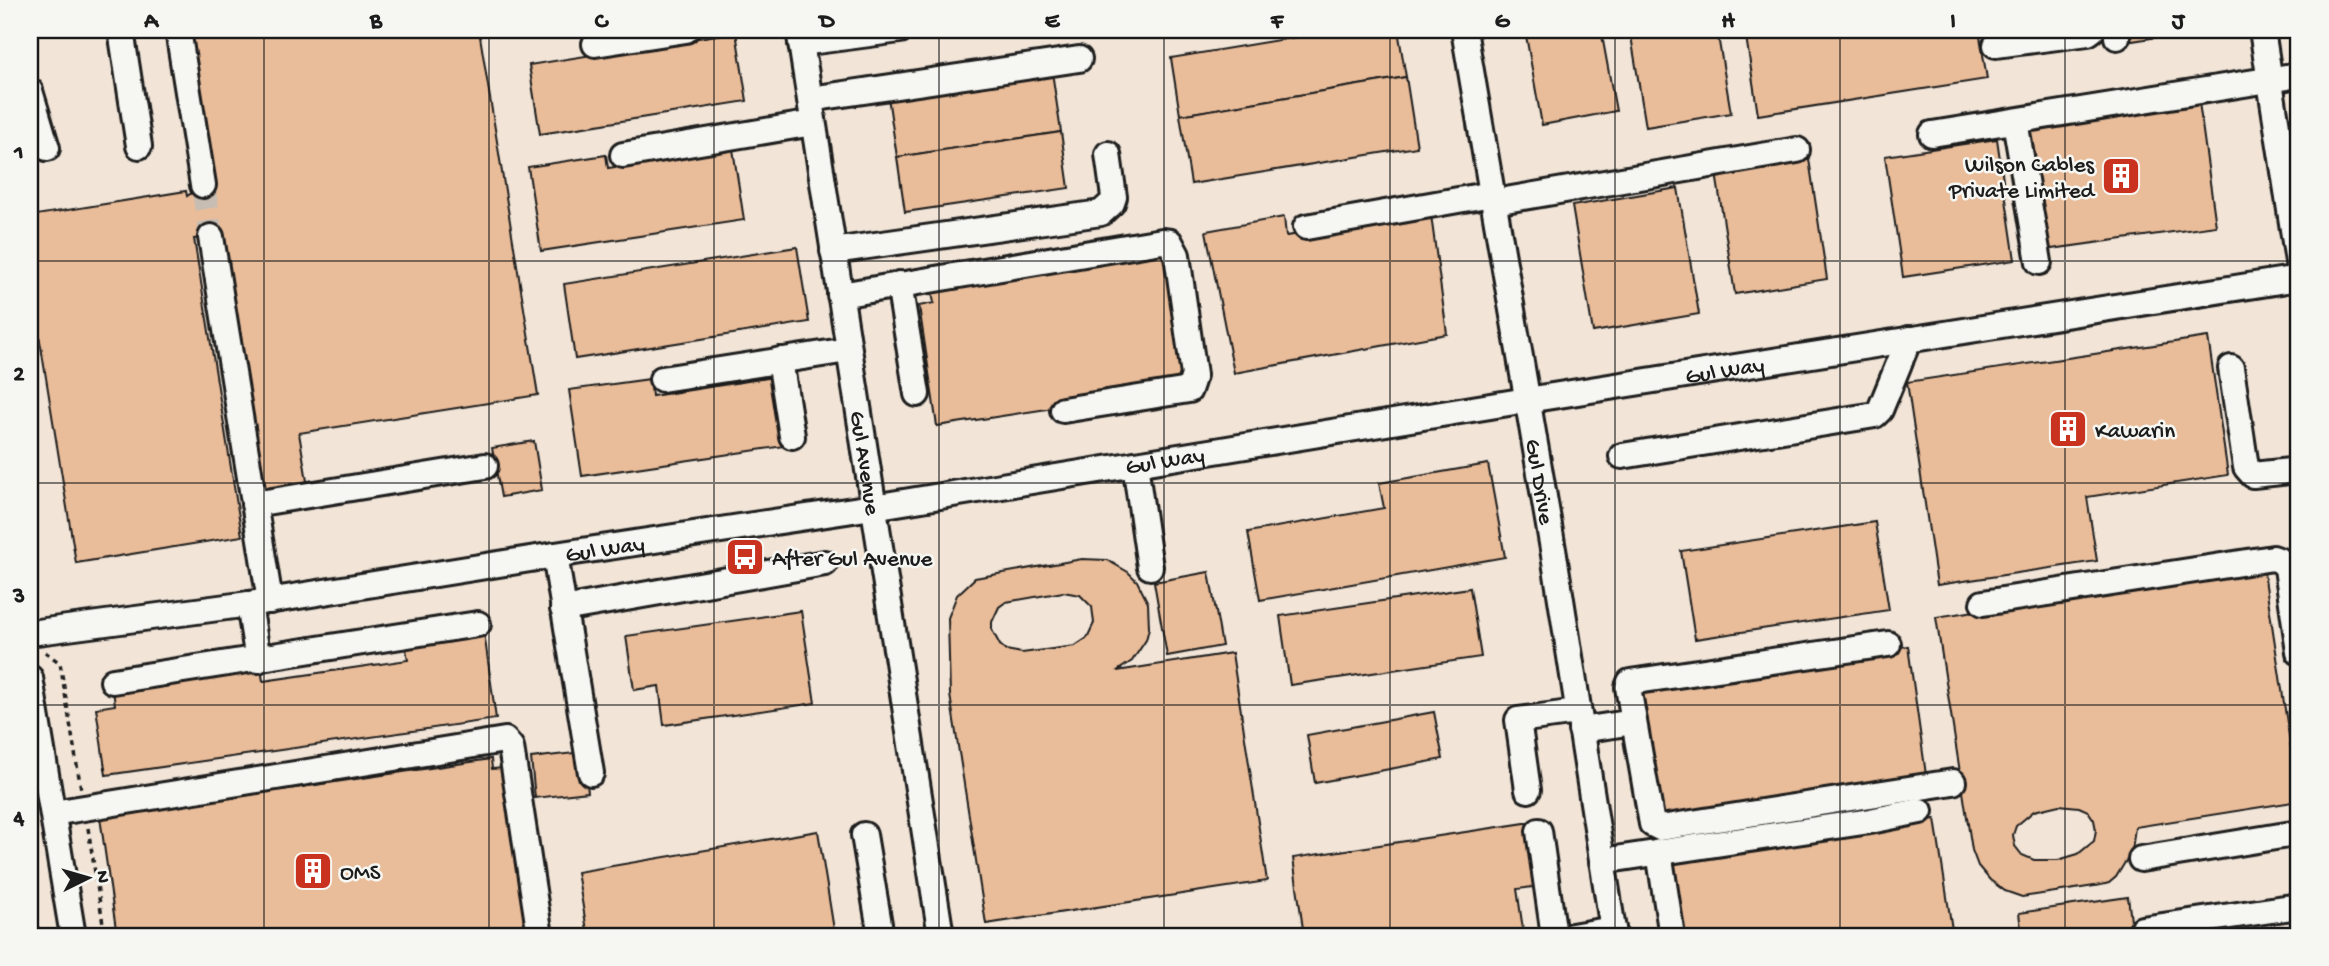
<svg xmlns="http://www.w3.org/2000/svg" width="2329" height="966" viewBox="0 0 2329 966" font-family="'Gochi Hand',sans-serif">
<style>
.building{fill:#eabd9a;stroke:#1c1c1c;stroke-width:2;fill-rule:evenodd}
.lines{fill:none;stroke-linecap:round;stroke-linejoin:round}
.minor-tunnel{stroke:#c7bdb2;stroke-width:24;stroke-dasharray:24 12;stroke-linecap:butt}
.minor-casing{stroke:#1c1c1c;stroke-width:30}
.path{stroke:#1c1c1c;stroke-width:3.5;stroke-dasharray:5 5;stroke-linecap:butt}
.minor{stroke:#f6f6f2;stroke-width:24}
.grid{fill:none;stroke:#1c1c1c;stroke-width:2;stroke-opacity:0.55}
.labels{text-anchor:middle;stroke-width:5;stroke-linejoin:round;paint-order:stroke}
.poi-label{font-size:23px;fill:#1c1c1c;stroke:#f6f6f2;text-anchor:start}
.street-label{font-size:23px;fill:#1c1c1c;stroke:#f6f6f2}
.neatline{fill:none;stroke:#1c1c1c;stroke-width:2.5}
.grid-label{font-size:23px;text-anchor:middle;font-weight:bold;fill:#1c1c1c}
</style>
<rect width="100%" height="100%" fill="#f2e5d8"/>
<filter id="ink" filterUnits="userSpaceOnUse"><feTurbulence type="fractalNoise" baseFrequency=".0143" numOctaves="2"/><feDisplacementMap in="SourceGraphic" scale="14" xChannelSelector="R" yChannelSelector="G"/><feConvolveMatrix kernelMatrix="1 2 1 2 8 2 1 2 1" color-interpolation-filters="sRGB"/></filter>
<g filter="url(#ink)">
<g class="building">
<polygon points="190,30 479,30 538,395 299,433 309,493 264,500 223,236 194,239 242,536 76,563 30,279 30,216 186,191 187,196 214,178"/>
<polygon points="1339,30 1398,30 1406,77 1180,115 1171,58"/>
<polygon points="1525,30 1601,30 1616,111 1542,125"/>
<polygon points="1630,30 1717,30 1731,113 1646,127"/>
<polygon points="1745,30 1979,30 1987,79 1758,115"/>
<polygon points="2130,30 2202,30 2132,41"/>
<polygon points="736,32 747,101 540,134 529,65"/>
<polygon points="1052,72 1061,132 897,157 888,97"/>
<polygon points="1406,77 1417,147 1191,184 1180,115"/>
<polygon points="2199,102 2216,226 2044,250 2026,126"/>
<polygon points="1061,132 1069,188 905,212 897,157"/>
<polygon points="1997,139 2015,260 1903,277 1885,156"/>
<polygon points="733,149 744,220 541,251 528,167 606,155 608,168"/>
<polygon points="1809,159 1827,279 1735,294 1716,173"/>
<polygon points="1678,188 1699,314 1593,332 1572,206"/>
<polygon points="1431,215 1447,334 1234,373 1206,231 1284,217 1286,236"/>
<polygon points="1168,246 1190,387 937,426 919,306 934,303 930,283"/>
<polygon points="797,247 809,322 575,359 564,284"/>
<polygon points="2208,337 2228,475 2087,497 2097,561 1937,585 1907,382"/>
<polygon points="774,377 784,446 582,476 569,390 650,379 652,396"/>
<polygon points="534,441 542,490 501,497 492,448"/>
<polygon points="1488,464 1505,557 1260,600 1248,532 1384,508 1379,483"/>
<polygon points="1875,522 1889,610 1695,639 1681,551"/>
<path d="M1082,559L1107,560L1128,572L1137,581L1148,603L1149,628L1146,640L1132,661L1117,671L1232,653L1267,881L986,924L950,695L948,618L957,595L975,578ZM1063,592L1080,595L1092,607L1094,623L1087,638L1075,646L1022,653L1006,650L1000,645L992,630V622L999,607L1006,602Z"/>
<path d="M2263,566L2299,801L2135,827L2132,851L2116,877L2109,883L2101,885L2022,897L2005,891L1990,880L1978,866L1972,850L1936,617ZM2059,805L2079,807L2088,811L2094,820L2096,830L2094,841L2078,854L2058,860H2034L2022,855L2015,846L2013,835L2016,826L2034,811Z"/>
<polygon points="1209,572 1222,646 1167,656 1154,582"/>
<polygon points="1470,588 1481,657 1290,685 1280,616"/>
<polygon points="801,611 815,703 664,725 659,686 634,690 626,636"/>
<polygon points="484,632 496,719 106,775 96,708 115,705 113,690 261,669 263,681 408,660 405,643"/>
<polygon points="1908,646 1927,782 1661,820 1641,684"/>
<polygon points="1434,712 1443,759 1315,783 1307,735"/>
<polygon points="583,752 588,792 535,798 531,758"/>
<polygon points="491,759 492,769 503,768 539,936 117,936 100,817"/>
<polygon points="1935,819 1953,936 1684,936 1672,860"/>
<polygon points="1532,822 1542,886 1517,889 1524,936 1304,936 1293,858"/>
<polygon points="818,831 835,936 588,936 577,872"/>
<polygon points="2128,897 2133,936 2022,936 2019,913"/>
</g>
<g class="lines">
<polyline class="minor-tunnel" points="203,185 211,237"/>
<g class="minor-casing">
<g id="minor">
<polyline points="121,30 139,146"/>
<polyline points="178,30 203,185"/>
<path id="s1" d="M799,30L941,936"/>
<path id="s2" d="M1464,30L1554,555L1614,936"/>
<polyline points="2117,30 2117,37"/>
<polyline points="2262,30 2299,268"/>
<polyline points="801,43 900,30"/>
<polyline points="595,44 686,30"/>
<polyline points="1996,45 2088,33 2092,30"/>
<polyline points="30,91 47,148"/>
<polyline points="810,99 1079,59"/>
<polyline points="2015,121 2039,262"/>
<polyline points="1932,134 2299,75"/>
<polyline points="623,155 813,123"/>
<polyline points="1494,202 1797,150"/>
<polyline points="1306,227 1492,194"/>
<polyline points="211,237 270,601"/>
<polyline points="833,251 1101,213 1112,203 1114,197 1108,154"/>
<polyline points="899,284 917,394"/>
<polyline points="840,295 1162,241 1170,242 1177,255 1194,375 1189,390 1063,410"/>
<polyline points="780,360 792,436"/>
<polyline points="2231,368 2246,467 2253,475 2299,470"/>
<polyline points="662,379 848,350"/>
<polyline points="1622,456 1875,415 1880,410 1909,339"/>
<polyline points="1135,464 1150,567"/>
<polyline points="254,504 485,466"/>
<polyline points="555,555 591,773"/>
<polyline points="1983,603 2273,558 2281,561 2287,568 2299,652"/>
<polyline points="249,604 258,660"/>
<polyline points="563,609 825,563"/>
<path id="s3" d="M30,633L249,604L555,555L873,507L1527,400L2299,278"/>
<polyline points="1888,644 1630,682 1628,687 1652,824 1660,828 1953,782"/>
<polyline points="30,678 73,936"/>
<polyline points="113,681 478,624"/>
<polyline points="1581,730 1634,722"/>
<polyline points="1528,790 1518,720 1577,712"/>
<polyline points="53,813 505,740 511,747 540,936"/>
<polyline points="1539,831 1554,936"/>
<polyline points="864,835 881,936"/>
<polyline points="1659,852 1672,936"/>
<polyline points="2141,859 2299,833"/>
<polyline points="1602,861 1870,821 1920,811"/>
<polyline points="2142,929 2299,906"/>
<polyline points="1572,936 1613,929"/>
</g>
</g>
<g class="path">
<polyline points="45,652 60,663 81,789"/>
<polyline points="88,828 105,936"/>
<polyline points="30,877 39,936"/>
</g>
<use href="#minor" class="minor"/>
</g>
</g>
<path class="grid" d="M264,30V936M489,30V936M714,30V936M939,30V936M1164,30V936M1390,30V936M1615,30V936M1840,30V936M2065,30V936M30,261H2299M30,483H2299M30,705H2299"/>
<defs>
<g id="building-square" transform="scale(2.0125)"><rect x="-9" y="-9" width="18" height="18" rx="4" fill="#c8321e" stroke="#f6f6f2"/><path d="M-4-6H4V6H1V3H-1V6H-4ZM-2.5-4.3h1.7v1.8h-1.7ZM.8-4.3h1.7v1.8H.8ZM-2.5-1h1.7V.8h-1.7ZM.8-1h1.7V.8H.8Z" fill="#fff"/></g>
<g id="bus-square" transform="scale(2.0125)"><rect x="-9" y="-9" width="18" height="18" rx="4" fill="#c8321e" stroke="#f6f6f2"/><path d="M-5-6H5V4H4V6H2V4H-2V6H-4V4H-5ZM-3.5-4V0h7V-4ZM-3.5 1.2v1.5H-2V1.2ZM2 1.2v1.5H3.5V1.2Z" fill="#fff"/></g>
</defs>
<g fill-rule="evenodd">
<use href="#building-square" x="2121" y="176"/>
<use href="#building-square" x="2068" y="429"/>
<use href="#bus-square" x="745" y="557"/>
<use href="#building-square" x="313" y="871"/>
</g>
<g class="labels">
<g class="poi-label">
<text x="2094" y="171" text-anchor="end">Wilson Cables<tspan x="2094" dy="26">Private Limited</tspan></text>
<text x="2095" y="437">Kawarin</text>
<text x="772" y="565">After Gul Avenue</text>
<text x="340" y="879">OMS</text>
</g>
<g class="street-label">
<text dy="8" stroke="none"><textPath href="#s3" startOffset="1715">Gul Way</textPath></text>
<text dy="8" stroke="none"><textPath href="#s3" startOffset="1148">Gul Way</textPath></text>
<text dy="8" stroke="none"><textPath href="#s1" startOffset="438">Gul Avenue</textPath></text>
<text dy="8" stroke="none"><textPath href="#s2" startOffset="458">Gul Drive</textPath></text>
<text dy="8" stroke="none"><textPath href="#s3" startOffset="581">Gul Way</textPath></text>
</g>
</g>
<rect width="2329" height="966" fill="none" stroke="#f6f6f2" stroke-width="77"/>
<g transform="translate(88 878) rotate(85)" stroke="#f6f6f2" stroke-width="5" paint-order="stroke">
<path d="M0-5L12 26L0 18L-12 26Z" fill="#1c1c1c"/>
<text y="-10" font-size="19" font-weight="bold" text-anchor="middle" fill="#1c1c1c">N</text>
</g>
<rect x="38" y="38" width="2252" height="890" class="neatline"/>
<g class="grid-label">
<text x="151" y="27">A</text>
<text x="376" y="27">B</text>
<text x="601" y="27">C</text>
<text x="827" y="27">D</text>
<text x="1052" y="27">E</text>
<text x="1277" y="27">F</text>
<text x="1502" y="27">G</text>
<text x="1728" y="27">H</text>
<text x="1953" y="27">I</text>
<text x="2178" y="27">J</text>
<text x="19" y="158">1</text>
<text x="19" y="380">2</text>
<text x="19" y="602">3</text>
<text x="19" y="824">4</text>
</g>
</svg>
